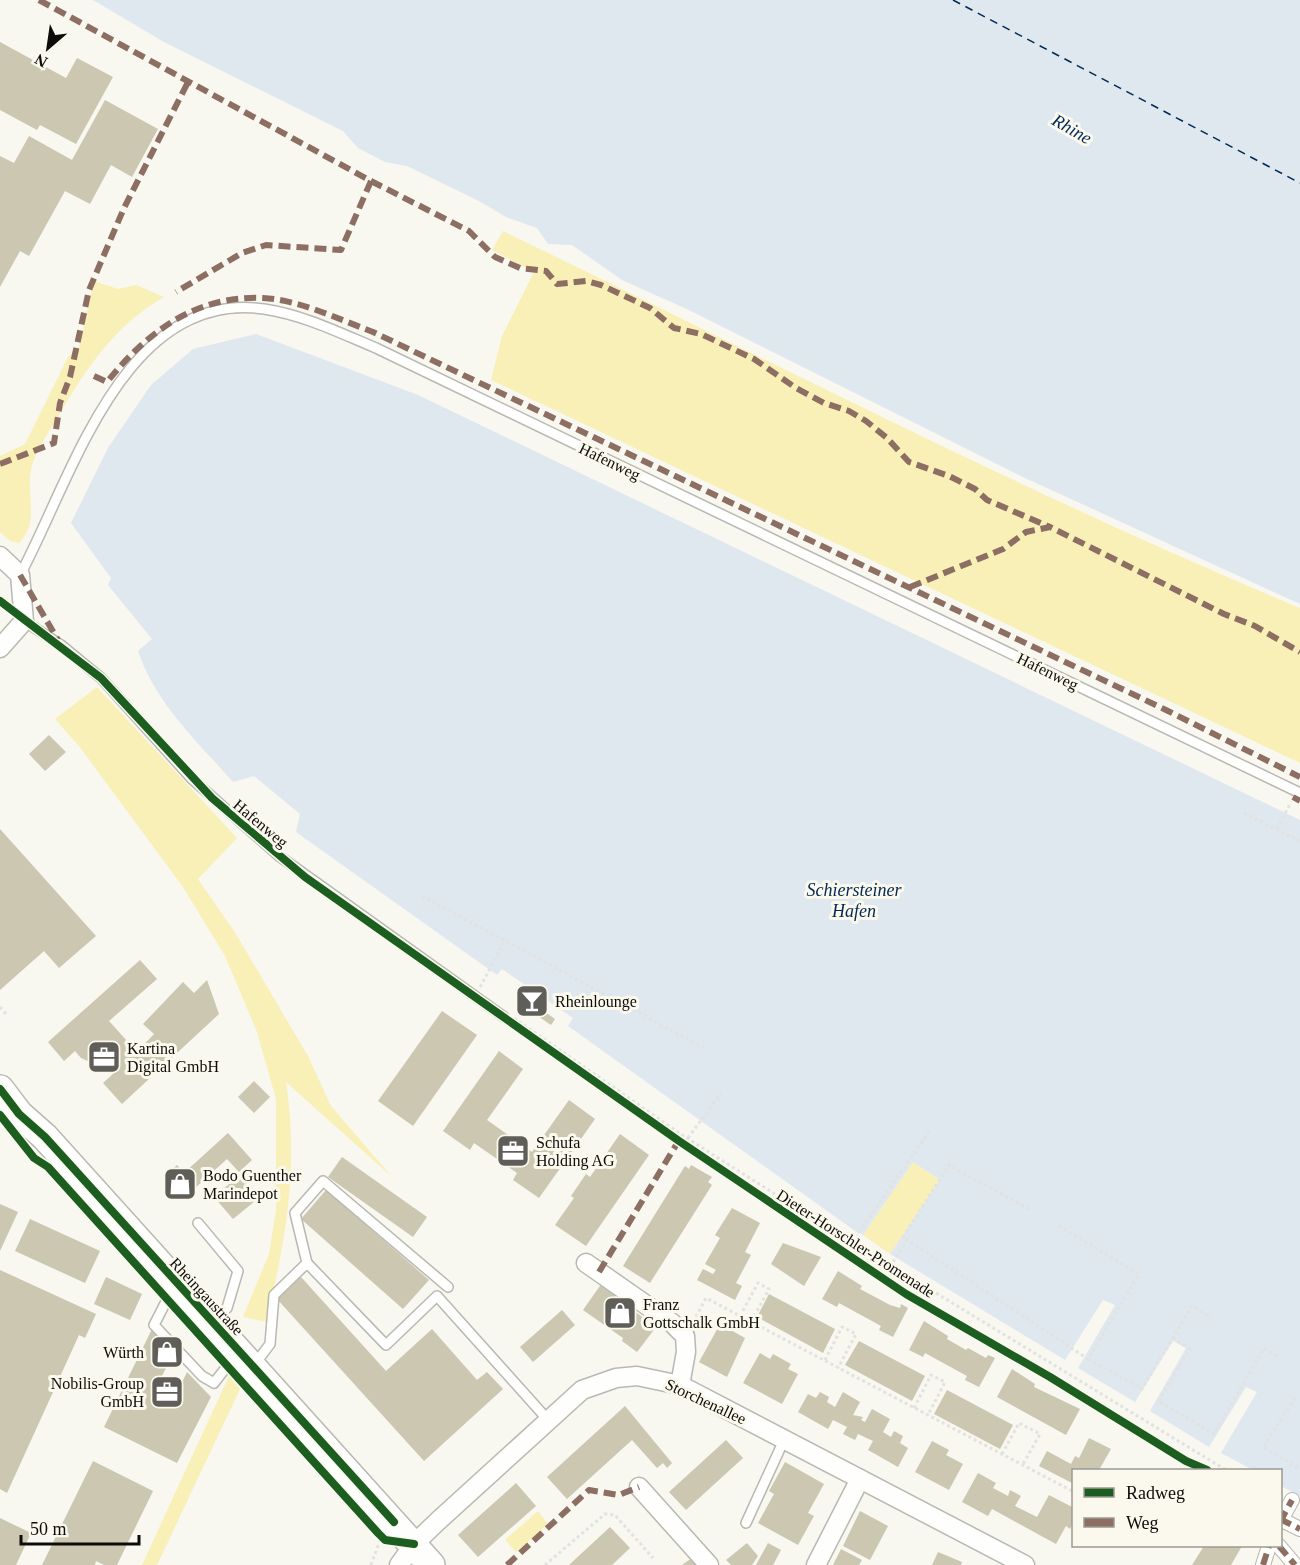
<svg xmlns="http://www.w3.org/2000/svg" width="1300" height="1565" viewBox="0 0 1300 1565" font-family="'Times New Roman',serif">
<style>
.green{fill:#f9f0b7}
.water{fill:#dfe7ef}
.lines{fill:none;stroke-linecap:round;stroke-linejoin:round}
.ferry{stroke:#002955;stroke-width:1.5;stroke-dasharray:8 6;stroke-linecap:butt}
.building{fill:#cbc7b1}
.service-casing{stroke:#b9b8b3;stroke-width:12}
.pedestrian-casing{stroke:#b9b8b3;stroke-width:16}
.minor-casing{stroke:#b9b8b3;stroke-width:21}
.secondary-casing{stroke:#b9b8b3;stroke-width:30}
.path{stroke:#e2e2e0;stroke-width:3;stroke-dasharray:3 3;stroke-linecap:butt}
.service{stroke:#fefefd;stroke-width:9}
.pedestrian{stroke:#fefefd;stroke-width:14}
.minor{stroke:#fefefd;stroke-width:18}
.secondary{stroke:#fefefd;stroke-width:27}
.quiet{stroke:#8d6e63;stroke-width:6;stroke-dasharray:12 6;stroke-linecap:butt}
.cycleway-casing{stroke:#fbf9ed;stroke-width:11}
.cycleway{stroke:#1b5e20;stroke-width:8}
.labels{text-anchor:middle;stroke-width:6;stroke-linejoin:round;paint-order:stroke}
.street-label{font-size:16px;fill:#0d0c08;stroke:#fbf9ed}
.poi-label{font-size:16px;fill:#0d0c08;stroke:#fbf9ed;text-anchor:start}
.water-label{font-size:18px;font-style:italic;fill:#002955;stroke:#fbf9ed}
</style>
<rect width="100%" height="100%" fill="#f8f7f0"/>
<g class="green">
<path d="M503,231C767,359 1029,495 1300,608V763L491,380L502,336L534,272L492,250Z"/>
<path d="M94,281L118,289L136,285L164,297C114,325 84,372 56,420C47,435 35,452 31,469C26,496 40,523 19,543L10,541L0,532V456L25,444L69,355L78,351Z"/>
<path d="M97,687L237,838L198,879L236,934L308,1056L331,1106L392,1177L286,1082C299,1166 286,1240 266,1322L243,1317L269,1254L276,1210V1099L257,1032L225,956L183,887L79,746L55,719Z"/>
<polygon points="913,1162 940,1180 890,1254 863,1235"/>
<polygon points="229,1376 240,1389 157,1565 142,1565"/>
<polygon points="538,1511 548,1524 516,1552 505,1540"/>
</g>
<g class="water">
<polygon points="93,0 1300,0 1300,604 1023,477 689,310 622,280 572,245 548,244 537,228 506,217 479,201 407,166 385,162 358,148 343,131 164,42"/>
<path d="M256,334L418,395L1300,820V1496L1281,1486L1280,1470H1253L1221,1453L1257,1392L1246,1387L1209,1447L1150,1411L1186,1348L1173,1341L1135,1402L1078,1368L1115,1305L1103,1300L1065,1360L890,1254L940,1180L913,1162L863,1235L858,1233L568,1026L573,1018L502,969L497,975L296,832L300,814L254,776L233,782C197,741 156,704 138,651L152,639L108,585L111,578L71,523L108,448L151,385L193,349Z"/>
</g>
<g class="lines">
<polyline class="ferry" points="953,0 1300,183"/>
</g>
<g class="building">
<polygon points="0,42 66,78 77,58 113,77 76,144 40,125 37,130 0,110"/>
<polygon points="105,100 158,129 132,177 111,165 90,204 65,191 29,256 20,251 0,287 0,156 14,163 29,136 72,160"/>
<polygon points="49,735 66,752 45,771 29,754"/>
<polygon points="0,829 96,936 59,968 44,951 0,990"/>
<polygon points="140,960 157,979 109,1021 137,1052 154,1034 143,1024 183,982 194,993 207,980 219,1014 122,1104 103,1083 114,1073 81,1058 75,1051 64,1061 48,1042"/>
<polygon points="520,994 555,1019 551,1025 516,1001"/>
<polygon points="442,1011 477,1035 413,1126 378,1101"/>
<polygon points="499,1051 523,1069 487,1120 532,1152 569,1100 595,1119 539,1198 513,1180 517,1173 474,1143 470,1150 443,1131"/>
<polygon points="254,1081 270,1097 254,1113 238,1097"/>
<polygon points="228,1133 252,1160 239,1172 227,1159 185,1197 166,1175 177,1165 184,1173"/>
<polygon points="620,1134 649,1155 586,1246 555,1225 574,1198 571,1196 586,1174 590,1177"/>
<polygon points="342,1157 427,1217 413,1237 328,1177"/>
<polygon points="691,1165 712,1177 708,1182 712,1185 650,1283 623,1266 685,1166 689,1169"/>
<polygon points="241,1174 260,1197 233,1219 214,1197"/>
<polygon points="326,1190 429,1280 403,1309 301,1219"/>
<polygon points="0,1204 18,1212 0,1251"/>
<polygon points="732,1208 760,1223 745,1252 751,1255 736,1283 742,1286 735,1300 697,1280 703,1269 713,1274 716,1270 705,1264 720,1238 715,1235"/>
<polygon points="30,1219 100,1251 85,1283 15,1251"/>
<polygon points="783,1243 821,1257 804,1286 771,1264"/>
<polygon points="0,1270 96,1314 85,1338 79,1335 7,1493 0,1489"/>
<polygon points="838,1271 862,1286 860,1289 890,1305 900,1308 901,1304 908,1308 893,1337 879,1330 881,1326 839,1303 837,1307 822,1299"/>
<polygon points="106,1277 142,1294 130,1320 94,1304"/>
<polygon points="301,1277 386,1371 432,1329 477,1380 487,1372 503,1389 424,1461 277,1299"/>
<polygon points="602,1283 618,1292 615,1297 656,1327 637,1352 622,1341 623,1338 583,1310"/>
<polygon points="769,1294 835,1329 823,1353 757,1317"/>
<polygon points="562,1310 575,1325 533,1362 520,1347"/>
<polygon points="924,1321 948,1336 947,1339 966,1350 968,1348 986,1358 988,1355 995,1358 979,1387 965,1380 967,1376 925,1353 923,1357 909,1350"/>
<polygon points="720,1324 745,1338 727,1377 699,1362"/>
<polygon points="152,1329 173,1354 159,1382 178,1391 187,1372 211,1397 177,1463 104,1427"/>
<polygon points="859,1341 925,1376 912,1401 845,1365"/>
<polygon points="760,1353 770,1359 773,1354 791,1364 788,1369 798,1374 782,1404 743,1383"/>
<polygon points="1012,1369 1035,1384 1034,1387 1080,1409 1066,1435 997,1397"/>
<polygon points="947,1390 1013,1425 1000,1449 934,1414"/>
<polygon points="820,1392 829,1397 827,1402 835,1407 843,1392 860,1402 853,1415 863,1417 861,1420 865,1422 872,1409 890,1419 883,1432 891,1437 894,1431 903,1436 900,1443 908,1448 898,1467 868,1450 873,1441 858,1434 855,1440 843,1434 847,1427 833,1420 828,1429 798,1412 808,1394 816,1398"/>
<polygon points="625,1406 672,1463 667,1468 663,1463 657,1468 632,1440 567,1499 547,1477"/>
<polygon points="1089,1438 1111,1449 1099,1470 1074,1470 1074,1484 1039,1466 1047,1451 1071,1464 1075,1456 1079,1458"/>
<polygon points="726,1440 743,1458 686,1510 669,1492"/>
<polygon points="932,1441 949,1450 946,1455 963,1464 949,1490 915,1472"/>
<polygon points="93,1461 153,1491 117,1565 104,1565 96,1561 95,1565 42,1565"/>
<polygon points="785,1462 824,1484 808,1513 814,1516 798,1545 758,1523 774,1494 769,1491"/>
<polygon points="978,1473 996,1483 993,1488 1008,1496 1010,1490 1021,1496 1015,1506 1037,1517 1049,1495 1074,1508 1074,1522 1070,1529 1066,1526 1056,1544 992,1509 988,1516 962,1502"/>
<polygon points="516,1483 536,1506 478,1557 458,1535"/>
<polygon points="860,1511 888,1526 870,1560 843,1546"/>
<polygon points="0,1518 31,1533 16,1565 0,1565"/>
<polygon points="610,1527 630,1548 612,1565 569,1565"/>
<polygon points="747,1543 758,1556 752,1565 731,1565 726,1560"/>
<polygon points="768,1543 781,1550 773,1565 756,1565"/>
<polygon points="1204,1546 1242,1546 1231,1565 1192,1565"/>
<polygon points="841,1549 862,1560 859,1565 833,1565"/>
<polygon points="938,1552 962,1562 961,1565 932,1565"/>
<polygon points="693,1557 699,1565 682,1565"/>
</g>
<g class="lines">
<g class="service-casing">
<g id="service">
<path d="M20,575C72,479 123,289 264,309C304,315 340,333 376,348L1300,793"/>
<polyline points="24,621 61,645 101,678 192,779 279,856 504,1017"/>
<polyline points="198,1223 238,1271 227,1308 215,1321"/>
<polyline points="307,1263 295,1213 323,1181 448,1287"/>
<polyline points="175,1284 154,1325 202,1376 214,1383 238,1352"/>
<polyline points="255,1364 270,1344 274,1295 307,1263 386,1345 437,1296 548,1420"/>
<polyline points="746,1523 784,1440"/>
</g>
</g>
<g class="pedestrian-casing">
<g id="pedestrian">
<polyline points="1280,1519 1300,1529"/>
<polyline points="1280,1522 1292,1500"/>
<polyline points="1279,1546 1295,1565"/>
<polyline points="1263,1565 1269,1546"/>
</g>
</g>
<g class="minor-casing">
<g id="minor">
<polyline points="0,556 20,575 24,621 0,648"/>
<polyline points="586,1263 672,1323 685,1336 686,1352 680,1385"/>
<polyline points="639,1487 709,1565"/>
<polyline points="399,1565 414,1544 438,1521 582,1390 616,1378 637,1376 680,1385 1025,1565"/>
<polyline points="816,1565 860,1479"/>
</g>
</g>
<g class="secondary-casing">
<polyline id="secondary" points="0,1089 19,1114 45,1137 431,1565"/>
</g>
<g class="path">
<polyline points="1244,813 1300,841"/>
<polyline points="1277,829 1291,802"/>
<polyline points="422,896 706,1049"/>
<polyline points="480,987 505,941"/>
<polyline points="0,1007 8,1016"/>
<polyline points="514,1018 682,1135 800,1210 1226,1470"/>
<polyline points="688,1138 721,1093"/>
<polyline points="1029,1209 949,1165 903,1237 1088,1359 1139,1274 1057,1225"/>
<polyline points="852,1242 929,1132"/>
<polyline points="890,1267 907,1240"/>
<polyline points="740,1316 758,1283 769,1289 751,1322"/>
<polyline points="693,1322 706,1298 1074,1492"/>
<polyline points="1173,1338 1190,1349 1158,1401 1214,1434 1264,1348 1279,1357"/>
<polyline points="1088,1359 1142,1389 1192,1306 1211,1318"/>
<polyline points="825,1360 842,1327 856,1334 838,1368"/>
<polyline points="1295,1398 1263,1447 1300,1469"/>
<polyline points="914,1408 931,1375 945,1382 928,1415"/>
<polyline points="1002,1454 1019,1423 1040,1434 1022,1466"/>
<polyline points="371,1565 380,1540"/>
<polyline points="545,1565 605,1514 615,1515 653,1558"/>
</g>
<use href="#service" class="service"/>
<use href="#pedestrian" class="pedestrian"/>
<use href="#minor" class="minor"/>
<use href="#secondary" class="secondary"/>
<g class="quiet">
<polyline points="39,0 371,181 341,250 266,245 242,253 176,292"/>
<polyline points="371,181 469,231 495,257 520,268 546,271 557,284 586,281 601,285 650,308 674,328 701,334 754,359 796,388 824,403 849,411 866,421 887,438 909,462 949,476 975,489 987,500 1050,527"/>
<path d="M94,376L107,382C147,332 196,295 263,298C300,300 338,319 373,332L1166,710L1300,777"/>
<polyline points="0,464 54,443 60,403 70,377 89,290 124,208 188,82"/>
<polyline points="20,575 58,640"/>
<polyline points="910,587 1003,549 1026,532 1050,527 1224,614 1255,626 1300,652"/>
<polyline points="1293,797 1300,801"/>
<polyline points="599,1272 681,1137"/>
<polyline points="1280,1519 1300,1529"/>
<polyline points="1280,1522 1292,1500"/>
<polyline points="1279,1546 1295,1565"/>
<polyline points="507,1565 589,1490 619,1495 639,1487"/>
<polyline points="1263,1565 1269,1546"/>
</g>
<g class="cycleway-casing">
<g id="cycleway">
<polyline points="0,601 101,678 212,798 305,877 679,1141 906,1294 1050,1377 1186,1461 1207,1470"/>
<polyline points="0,1089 19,1114 45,1137 394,1522"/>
<polyline points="0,1115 34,1158 48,1167 378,1533 385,1540 414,1544"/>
</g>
</g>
<use href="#cycleway" class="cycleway"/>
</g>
<defs>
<g id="bar-square" transform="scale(1.725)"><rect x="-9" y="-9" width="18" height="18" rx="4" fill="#5f5e59" stroke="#fbf9ed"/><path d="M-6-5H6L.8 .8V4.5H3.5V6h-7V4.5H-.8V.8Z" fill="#fff"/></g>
<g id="office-square" transform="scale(1.725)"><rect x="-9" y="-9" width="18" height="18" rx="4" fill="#5f5e59" stroke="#fbf9ed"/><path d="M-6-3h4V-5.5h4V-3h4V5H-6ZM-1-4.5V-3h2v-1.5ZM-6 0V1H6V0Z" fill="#fff"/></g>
<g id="shop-square" transform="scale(1.725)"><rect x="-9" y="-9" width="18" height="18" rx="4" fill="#5f5e59" stroke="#fbf9ed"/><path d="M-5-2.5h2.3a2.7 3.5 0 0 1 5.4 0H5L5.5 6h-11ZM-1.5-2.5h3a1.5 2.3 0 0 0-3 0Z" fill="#fff"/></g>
</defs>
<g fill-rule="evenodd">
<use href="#bar-square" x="532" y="1001"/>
<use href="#office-square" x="104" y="1057"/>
<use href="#office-square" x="513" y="1151"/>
<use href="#shop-square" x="180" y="1184"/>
<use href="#shop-square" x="620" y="1313"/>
<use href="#shop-square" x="167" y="1352"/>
<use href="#office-square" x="167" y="1392"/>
</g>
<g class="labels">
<g class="street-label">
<text transform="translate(610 461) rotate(26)" y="6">Hafenweg</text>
<text transform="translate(1048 671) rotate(26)" y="6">Hafenweg</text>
<text transform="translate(261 823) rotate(40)" y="6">Hafenweg</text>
<text transform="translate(856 1243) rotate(33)" y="6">Dieter-Horschler-Promenade</text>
<text transform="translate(207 1296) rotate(47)" y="6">Rheingaustraße</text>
<text transform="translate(706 1401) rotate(25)" y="6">Storchenallee</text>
</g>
<g class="poi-label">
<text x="555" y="1007">Rheinlounge</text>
<text x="127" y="1054">Kartina<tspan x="127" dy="18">Digital GmbH</tspan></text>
<text x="536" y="1148">Schufa<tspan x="536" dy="18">Holding AG</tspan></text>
<text x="203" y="1181">Bodo Guenther<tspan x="203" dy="18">Marindepot</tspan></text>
<text x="643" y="1310">Franz<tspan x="643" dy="18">Gottschalk GmbH</tspan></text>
<text x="144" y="1358" text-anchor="end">Würth</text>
<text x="144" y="1389" text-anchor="end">Nobilis-Group<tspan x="144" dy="18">GmbH</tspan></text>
</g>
<g class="water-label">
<text transform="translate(1072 129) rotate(30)" y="6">Rhine</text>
<text x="854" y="896">Schiersteiner<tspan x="854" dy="21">Hafen</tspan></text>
</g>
</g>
<rect x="1072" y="1469" width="210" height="78" fill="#fbf9ed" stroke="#9c9a91" stroke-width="1.5"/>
<rect x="1084" y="1488" width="30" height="9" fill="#1b5e20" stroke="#9c9a91" stroke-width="1.5"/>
<text x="1126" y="1499" font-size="18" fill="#0d0c08">Radweg</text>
<rect x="1084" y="1518" width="30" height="9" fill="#8d6e63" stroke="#9c9a91" stroke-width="1.5"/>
<text x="1126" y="1529" font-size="18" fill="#0d0c08">Weg</text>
<g transform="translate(48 48) rotate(209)" stroke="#fbf9ed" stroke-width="4.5" paint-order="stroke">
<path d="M0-4.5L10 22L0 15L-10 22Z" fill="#0d0c08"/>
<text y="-9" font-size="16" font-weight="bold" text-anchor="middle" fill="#0d0c08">N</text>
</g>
<path d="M21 1535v9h118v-9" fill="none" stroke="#0d0c08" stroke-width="3"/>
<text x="30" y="1535" font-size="18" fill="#0d0c08" stroke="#fbf9ed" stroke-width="4.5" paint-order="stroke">50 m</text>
</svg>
